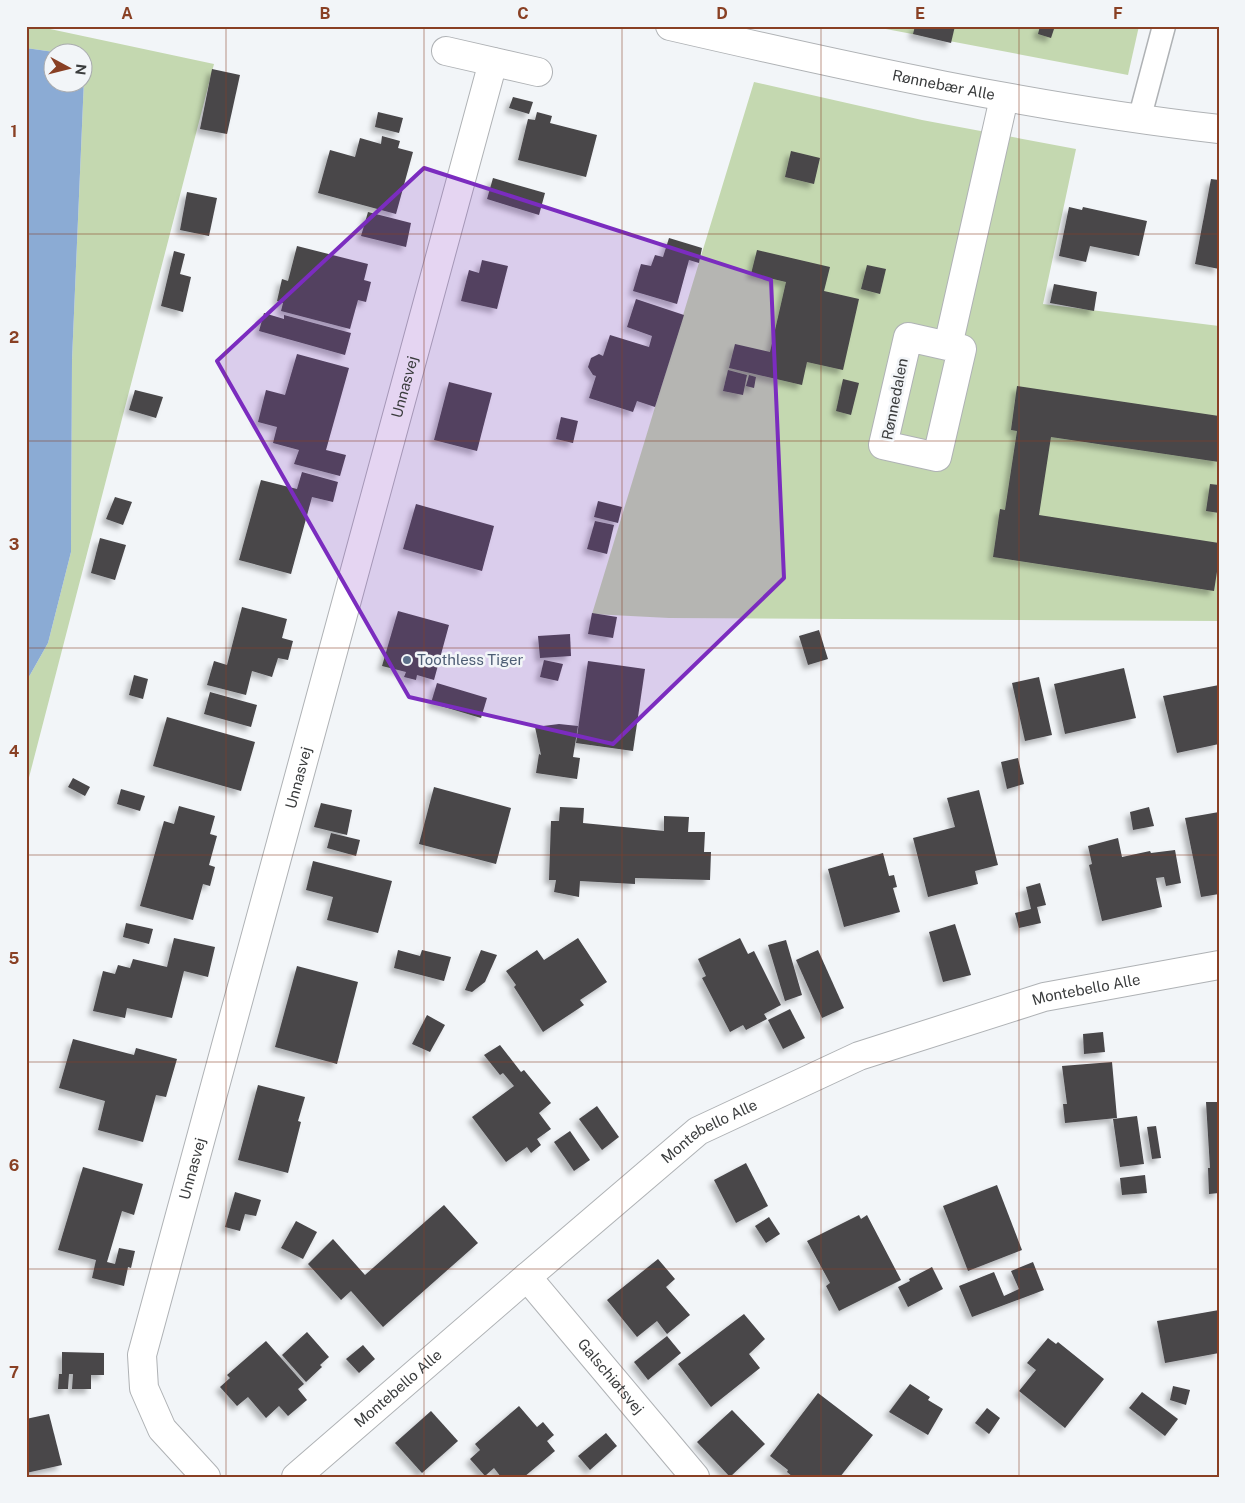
<svg xmlns="http://www.w3.org/2000/svg" width="1245" height="1503" viewBox="0 0 1245 1503" font-family="'Public Sans',sans-serif">
<style>
.green{fill:#c4d8b0}
.water{fill:#8babd4}
.building{fill:#484649;filter:url(#shadow)}
.lines{fill:none;stroke-linecap:round;stroke-linejoin:round}
.lane-casing{stroke:#afb2b5;stroke-width:25}
.street-casing{stroke:#afb2b5;stroke-width:30}
.secondary-casing{stroke:#afb2b5;stroke-width:30}
.lane{stroke:#fff;stroke-width:22}
.street{stroke:#fff;stroke-width:28}
.secondary{stroke:#fff;stroke-width:28}
.marked{fill:#7b2cbf;fill-opacity:0.2;stroke:#7b2cbf;stroke-width:4;stroke-linejoin:round}
.grid{fill:none;stroke:#894024;stroke-width:1;stroke-opacity:0.55}
.service-dot{fill:#5c6f8a;stroke:#f2f5f8;stroke-width:2}
.labels{text-anchor:middle;stroke-width:5;stroke-linejoin:round;paint-order:stroke}
.street-label{font-size:15px;fill:#3b3d3e;stroke:#f2f5f8}
.service-label{font-size:15px;fill:#4e5e75;stroke:#f2f5f8;text-anchor:start}
.neatline{fill:none;stroke:#894024;stroke-width:2}
.grid-label{font-size:16px;text-anchor:middle;font-weight:bold;fill:#894024}
</style>
<defs>
<filter id="shadow"><feDropShadow dx="-4.5" dy="4.5" stdDeviation="2.5" flood-color="#0004"/></filter>
</defs>
<rect width="100%" height="100%" fill="#f2f5f8"/>
<g class="green">
<polygon points="26,26 36,26 214,64 26,789 26,682 48,643 71,552 72,360 84,79 83,77 82,52 54,52 26,48"/>
<polygon points="870,26 1139,26 1128,75"/>
<polygon points="754,82 922,120 1076,149 1043,304 1219,326 1219,621 669,618 592,614"/>
</g>
<polygon class="water" points="26,48 54,52 52,82 82,82 83,77 84,79 72,360 71,552 48,643 26,682"/>
<g class="building">
<polygon points="915,26 955,26 951,43 913,34"/>
<polygon points="1040,26 1055,26 1051,38 1038,34"/>
<polygon points="212,69 240,75 227,134 200,129"/>
<polygon points="513,97 533,102 529,114 509,108"/>
<polygon points="378,112 403,118 399,133 375,127"/>
<polygon points="537,112 552,116 550,123 597,135 586,177 518,160 528,119 535,120"/>
<polygon points="382,136 400,141 398,148 413,152 396,214 318,193 330,150 355,157 360,138 381,144"/>
<polygon points="791,151 820,158 814,184 785,177"/>
<polygon points="493,178 545,193 539,215 487,199"/>
<polygon points="1211,179 1219,180 1219,269 1195,264"/>
<polygon points="187,192 217,198 209,236 180,230"/>
<polygon points="1069,207 1082,210 1083,207 1147,221 1139,256 1090,246 1086,262 1059,256"/>
<polygon points="368,212 411,223 406,247 361,236"/>
<polygon points="669,238 702,248 699,263 689,260 677,304 633,291 641,264 651,266 655,255 663,257"/>
<polygon points="297,246 368,264 364,280 371,282 366,302 358,300 350,329 281,311 283,303 277,301 282,279 288,281"/>
<polygon points="757,250 830,267 824,291 859,299 843,370 807,362 802,385 729,368 735,344 770,352 786,282 751,274"/>
<polygon points="174,251 185,254 180,274 191,277 183,312 161,306"/>
<polygon points="482,260 508,266 497,309 461,301 469,270 479,273"/>
<polygon points="867,265 886,269 880,294 861,289"/>
<polygon points="1054,284 1097,292 1094,311 1050,303"/>
<polygon points="636,299 684,315 655,407 637,401 633,412 589,398 596,376 593,375 588,367 591,358 599,354 603,356 610,335 649,347 652,336 627,327"/>
<polygon points="264,313 284,319 284,315 351,333 345,355 259,331"/>
<polygon points="297,354 349,368 326,450 346,455 340,476 294,464 299,450 273,443 277,427 258,422 266,390 285,395"/>
<polygon points="728,370 747,375 743,395 723,391"/>
<polygon points="749,375 756,377 754,388 746,386"/>
<polygon points="843,379 859,383 851,415 836,411"/>
<polygon points="449,382 492,393 477,451 434,440"/>
<polygon points="1017,386 1219,416 1219,462 1051,437 1039,515 1219,543 1219,559 1214,591 993,557 1000,509 1005,510 1017,431 1011,430"/>
<polygon points="135,390 163,397 156,418 129,410"/>
<polygon points="561,417 578,421 573,443 556,439"/>
<polygon points="302,472 338,482 333,502 312,497 291,574 239,560 261,480 297,489"/>
<polygon points="1210,484 1219,485 1219,513 1206,511"/>
<polygon points="115,497 132,502 123,525 106,519"/>
<polygon points="598,501 622,507 618,523 594,517"/>
<polygon points="416,504 494,526 482,571 403,549"/>
<polygon points="595,521 614,525 607,554 587,549"/>
<polygon points="100,538 126,545 115,580 91,573"/>
<polygon points="242,607 287,619 282,638 293,641 288,660 278,658 272,677 252,671 246,695 207,685 214,661 227,665"/>
<polygon points="398,611 449,625 434,680 417,675 416,680 404,677 406,672 382,666"/>
<polygon points="592,613 617,617 613,638 588,634"/>
<polygon points="819,630 828,659 808,665 799,636"/>
<polygon points="570,634 571,656 540,658 538,636"/>
<polygon points="544,660 563,664 558,681 540,677"/>
<polygon points="588,661 645,669 633,751 576,743"/>
<polygon points="1124,668 1136,718 1065,734 1054,684"/>
<polygon points="134,675 148,679 143,699 129,695"/>
<polygon points="1039,677 1052,735 1025,741 1012,683"/>
<polygon points="437,683 487,698 481,718 431,703"/>
<polygon points="1219,685 1219,744 1177,753 1163,696"/>
<polygon points="210,692 257,705 251,727 204,714"/>
<polygon points="167,717 255,742 241,791 153,766"/>
<polygon points="559,724 578,726 573,757 580,758 577,779 536,773 539,754 541,755 535,727"/>
<polygon points="1018,758 1024,784 1007,789 1001,762"/>
<polygon points="73,778 90,787 85,796 68,787"/>
<polygon points="434,787 511,808 496,864 419,844"/>
<polygon points="121,789 145,796 140,811 117,804"/>
<polygon points="979,790 998,865 975,871 978,884 928,897 913,838 955,827 947,798"/>
<polygon points="321,803 352,810 347,835 314,827"/>
<polygon points="179,806 215,816 210,834 217,836 209,865 215,867 210,886 203,884 193,920 140,906 164,821 174,824"/>
<polygon points="560,807 584,808 583,823 664,831 664,816 689,817 688,832 705,832 704,852 711,852 710,880 635,878 635,884 580,881 579,897 554,892 556,880 549,880 551,821 559,821"/>
<polygon points="1149,807 1154,826 1133,830 1130,812"/>
<polygon points="1219,812 1219,894 1201,897 1185,818"/>
<polygon points="331,833 360,840 356,856 327,848"/>
<polygon points="1118,838 1122,857 1150,851 1151,853 1175,850 1181,883 1166,886 1164,877 1156,878 1162,907 1102,921 1089,865 1092,864 1088,846"/>
<polygon points="883,853 889,876 894,875 897,887 893,888 900,912 844,927 828,869"/>
<polygon points="313,861 392,881 378,933 327,920 333,897 306,890"/>
<polygon points="1040,883 1046,905 1037,907 1041,923 1019,928 1015,913 1031,909 1026,887"/>
<polygon points="126,923 153,929 149,944 123,937"/>
<polygon points="955,924 971,975 943,982 929,932"/>
<polygon points="174,938 215,947 208,977 184,971 172,1018 127,1008 125,1018 93,1011 103,971 115,974 118,965 130,968 133,959 167,967"/>
<polygon points="578,938 607,982 580,1000 584,1005 543,1032 514,987 516,985 506,971 537,950 544,960"/>
<polygon points="740,938 748,954 754,951 781,1005 764,1014 767,1019 746,1030 743,1025 730,1032 702,978 706,976 698,959"/>
<polygon points="786,940 802,995 785,1001 768,945"/>
<polygon points="398,950 420,956 422,950 451,957 444,981 394,968"/>
<polygon points="481,950 497,955 485,982 472,992 465,990"/>
<polygon points="818,950 844,1008 822,1018 796,960"/>
<polygon points="297,966 358,982 337,1064 275,1047"/>
<polygon points="790,1009 805,1038 783,1049 768,1020"/>
<polygon points="427,1015 445,1025 430,1052 412,1044"/>
<polygon points="1103,1032 1105,1052 1084,1054 1083,1034"/>
<polygon points="73,1039 134,1055 136,1048 177,1059 166,1097 156,1095 143,1142 98,1130 105,1101 59,1088"/>
<polygon points="500,1045 521,1072 524,1070 551,1103 539,1113 551,1129 537,1139 541,1145 531,1153 527,1147 506,1162 472,1117 514,1086 503,1073 500,1075 484,1055"/>
<polygon points="1112,1062 1117,1118 1065,1123 1063,1104 1067,1104 1062,1066"/>
<polygon points="258,1085 305,1097 298,1121 301,1122 288,1173 238,1160"/>
<polygon points="1206,1102 1219,1102 1219,1193 1209,1194 1208,1168 1210,1168"/>
<polygon points="597,1106 619,1137 602,1150 579,1119"/>
<polygon points="1137,1116 1144,1164 1120,1167 1113,1119"/>
<polygon points="1156,1126 1161,1158 1152,1159 1147,1127"/>
<polygon points="570,1131 590,1160 574,1171 554,1142"/>
<polygon points="746,1163 768,1206 736,1223 714,1180"/>
<polygon points="83,1167 143,1184 134,1215 122,1211 107,1262 115,1264 119,1248 135,1251 131,1268 128,1267 124,1286 92,1278 96,1260 58,1250"/>
<polygon points="1145,1175 1147,1193 1122,1195 1120,1178"/>
<polygon points="997,1185 1022,1250 968,1271 943,1206"/>
<polygon points="235,1192 261,1200 256,1216 245,1214 240,1231 225,1227"/>
<polygon points="444,1205 478,1243 383,1327 351,1291 341,1300 308,1264 333,1239 365,1275"/>
<polygon points="859,1215 861,1219 867,1215 901,1280 839,1311 826,1286 830,1283 807,1241"/>
<polygon points="769,1217 780,1234 766,1243 755,1226"/>
<polygon points="296,1221 317,1232 303,1259 281,1248"/>
<polygon points="658,1259 675,1279 666,1287 690,1315 667,1334 657,1321 637,1337 607,1300"/>
<polygon points="1033,1262 1044,1290 972,1317 959,1286 994,1272 1004,1296 1019,1289 1011,1271"/>
<polygon points="932,1267 943,1289 908,1307 898,1287 910,1281 909,1279"/>
<polygon points="1219,1310 1219,1353 1165,1363 1157,1321"/>
<polygon points="744,1314 765,1339 749,1354 760,1368 711,1407 678,1364"/>
<polygon points="307,1332 329,1357 320,1365 322,1367 306,1382 282,1355"/>
<polygon points="667,1336 681,1353 648,1380 634,1362"/>
<polygon points="1048,1338 1056,1344 1058,1342 1104,1379 1065,1428 1019,1391 1036,1370 1027,1363"/>
<polygon points="266,1341 304,1384 298,1389 307,1400 288,1416 279,1406 266,1418 248,1397 237,1406 220,1387 230,1378 227,1375"/>
<polygon points="363,1345 375,1359 359,1373 346,1359"/>
<polygon points="62,1352 104,1353 104,1375 91,1375 91,1389 72,1389 73,1374 69,1374 68,1389 58,1389 59,1374 62,1374"/>
<polygon points="910,1384 930,1397 928,1400 943,1409 928,1435 889,1412"/>
<polygon points="1173,1386 1190,1390 1186,1405 1170,1400"/>
<polygon points="1142,1392 1178,1419 1165,1436 1129,1408"/>
<polygon points="818,1393 873,1435 840,1477 793,1477 787,1472 788,1470 770,1456"/>
<polygon points="519,1406 537,1427 543,1422 554,1435 547,1441 555,1451 524,1477 501,1477 494,1468 485,1476 470,1459 480,1450 475,1444"/>
<polygon points="987,1408 1000,1418 989,1434 975,1423"/>
<polygon points="732,1410 765,1444 730,1477 697,1442"/>
<polygon points="431,1411 458,1441 422,1473 395,1443"/>
<polygon points="49,1414 62,1465 26,1473 26,1419"/>
<polygon points="606,1433 617,1446 590,1470 578,1456"/>
</g>
<g class="lines">
<g class="lane-casing">
<polyline id="lane" points="1139,120 1164,26"/>
</g>
<g class="street-casing">
<g id="street">
<polyline points="446,51 538,72"/>
<polyline points="948,346 908,337 883,445 937,457 962,349 948,346 1004,98"/>
<path id="s1" d="M527,1277L695,1477"/>
<path id="s2" d="M206,1477L162,1429L144,1388L142,1355L493,62"/>
<path id="s3" d="M296,1477L527,1277L698,1131L859,1056L1044,997L1219,965"/>
</g>
</g>
<g class="secondary-casing">
<g id="secondary">
<path id="s4" d="M670,26C852,68 1034,108 1219,129"/>
</g>
</g>
<use href="#lane" class="lane"/>
<use href="#street" class="street"/>
<use href="#secondary" class="secondary"/>
</g>
<path class="marked" d="M424,168L771,280L784,578L613,744L409,697L217,361Z"/>
<path class="grid" d="M226,26V1477M424,26V1477M622,26V1477M821,26V1477M1019,26V1477M26,234H1219M26,441H1219M26,648H1219M26,855H1219M26,1062H1219M26,1269H1219"/>
<circle class="service-dot" cx="407" cy="660" r="5"/>
<g class="labels">
<g class="street-label">
<text dy="5" stroke="none"><textPath href="#s4" startOffset="280">Rønnebær Alle</textPath></text>
<text dy="5" stroke="none"><textPath href="#s2" startOffset="1146">Unnasvej</textPath></text>
<text transform="translate(895 399) rotate(-79)" y="5">Rønnedalen</text>
<text dy="5" stroke="none"><textPath href="#s2" startOffset="741">Unnasvej</textPath></text>
<text dy="5" stroke="none"><textPath href="#s3" startOffset="945">Montebello Alle</textPath></text>
<text dy="5" stroke="none"><textPath href="#s3" startOffset="540">Montebello Alle</textPath></text>
<text dy="5" stroke="none"><textPath href="#s2" startOffset="336">Unnasvej</textPath></text>
<text dy="5" stroke="none"><textPath href="#s1" startOffset="130">Galschiøtsvej</textPath></text>
<text dy="5" stroke="none"><textPath href="#s3" startOffset="135">Montebello Alle</textPath></text>
</g>
<g class="service-label">
<text x="417" y="665">Toothless Tiger</text>
</g>
</g>
<rect width="1245" height="1503" fill="none" stroke="#f2f5f8" stroke-width="55"/>
<g transform="translate(68 68) rotate(97)"><circle r="24" fill="#f2f5f8" stroke="#a9abae"/>
<path d="M0-4L9 19L0 12L-9 19Z" fill="#894024"/>
<text y="-8" font-size="14" font-weight="bold" text-anchor="middle" fill="#3b3d3e">N</text>
</g>
<rect x="28" y="28" width="1190" height="1448" class="neatline"/>
<g class="grid-label">
<text x="127" y="19">A</text>
<text x="325" y="19">B</text>
<text x="523" y="19">C</text>
<text x="722" y="19">D</text>
<text x="920" y="19">E</text>
<text x="1118" y="19">F</text>
<text x="14" y="137">1</text>
<text x="14" y="343">2</text>
<text x="14" y="550">3</text>
<text x="14" y="757">4</text>
<text x="14" y="964">5</text>
<text x="14" y="1171">6</text>
<text x="14" y="1378">7</text>
</g>
</svg>
